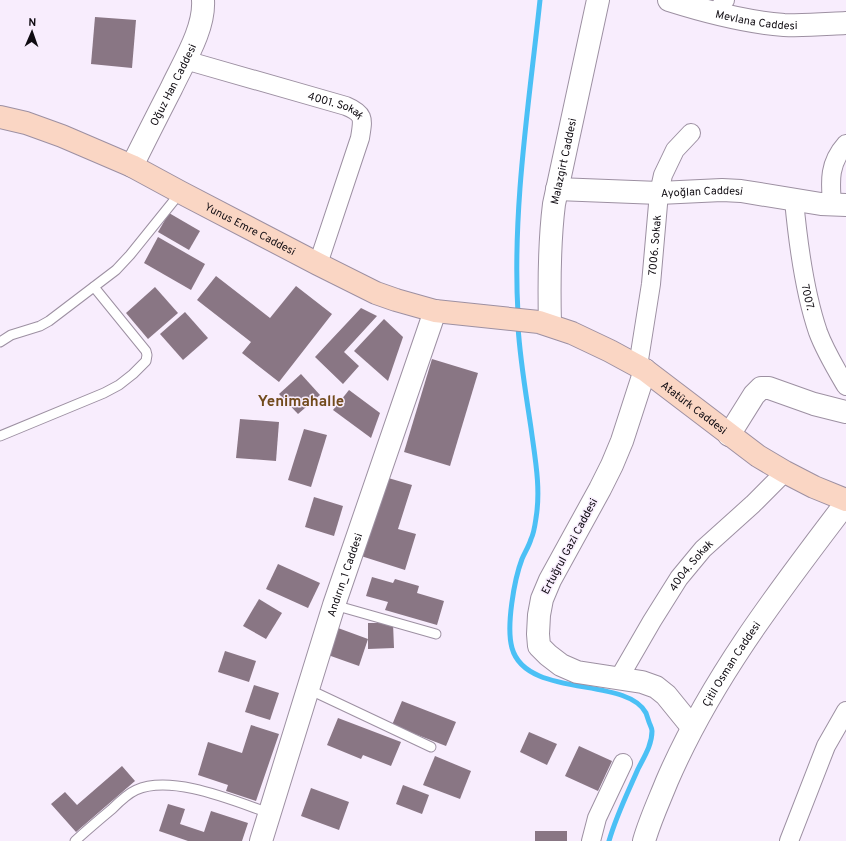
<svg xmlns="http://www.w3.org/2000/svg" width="846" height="841" viewBox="0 0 846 841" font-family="Overpass,sans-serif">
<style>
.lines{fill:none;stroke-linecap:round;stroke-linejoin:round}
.stream{stroke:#4bc0f5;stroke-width:5}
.building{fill:#897684}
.service-casing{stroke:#9d90a2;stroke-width:11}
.minor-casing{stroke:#9d90a2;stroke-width:20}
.tertiary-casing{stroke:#9d90a2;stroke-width:24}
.secondary-casing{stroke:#9d90a2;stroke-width:24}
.service{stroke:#fff;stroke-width:9}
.minor{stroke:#fff;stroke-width:18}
.tertiary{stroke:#fff;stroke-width:22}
.secondary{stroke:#fad6c4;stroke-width:22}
.labels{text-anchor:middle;stroke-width:3;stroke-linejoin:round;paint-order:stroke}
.street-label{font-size:11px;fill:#100c12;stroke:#f8edfd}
.district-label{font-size:15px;font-weight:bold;fill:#714a1c;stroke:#f8edfd}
</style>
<rect width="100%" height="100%" fill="#f8edfd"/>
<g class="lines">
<g class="stream">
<path d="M518,314C512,209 529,104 540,0"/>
<path d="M518,326C520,360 526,394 531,428C535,458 541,488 536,518C535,525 534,533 531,539C529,546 525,552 522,559C514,580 506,627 512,648C526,699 627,676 646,713C647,716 648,719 649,722C650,725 652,728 652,731C652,745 644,757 638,769C628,792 616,816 609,841"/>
</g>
</g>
<g class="building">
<polygon points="95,17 136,20 132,68 91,64"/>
<polygon points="169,213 200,231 189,250 158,232"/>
<polygon points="158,237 205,264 191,290 144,263"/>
<polygon points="216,276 270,318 296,286 332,314 279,382 242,353 251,342 197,300"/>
<polygon points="155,287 178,313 148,339 126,313"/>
<polygon points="361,308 377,316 344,352 359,366 343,384 315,357"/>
<polygon points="185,312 208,338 183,360 160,334"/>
<polygon points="384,319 403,337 388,381 354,351"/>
<polygon points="432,359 478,373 450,466 404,452"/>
<polygon points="301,374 320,395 298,414 279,394"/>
<polygon points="349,390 380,413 371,438 333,410"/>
<polygon points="240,419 279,422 276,461 236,458"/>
<polygon points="304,429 327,435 311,487 288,480"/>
<polygon points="385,477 412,485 398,529 416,534 405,570 361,556"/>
<polygon points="314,497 343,506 334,536 305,527"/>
<polygon points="278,564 320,583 308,608 266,589"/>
<polygon points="372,577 393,583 395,579 419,586 417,593 444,601 437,625 385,610 388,602 366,596"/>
<polygon points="259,599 282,613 266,639 243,626"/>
<polygon points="368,623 393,623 394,648 368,649 368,639 359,666 328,655 338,628 368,639"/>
<polygon points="225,651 256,661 249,682 218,672"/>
<polygon points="254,685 279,693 270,720 245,712"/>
<polygon points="402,701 456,722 446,746 392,725"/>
<polygon points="338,718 401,742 391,766 363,755 361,759 327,745"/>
<polygon points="251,725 279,734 256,801 226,791 228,785 198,775 208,742 242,753"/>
<polygon points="529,732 557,744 547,765 520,752"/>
<polygon points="579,746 612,761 598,791 565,776"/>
<polygon points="435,756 471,771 460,799 423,785"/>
<polygon points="122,766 135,781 76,832 51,804 65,792 77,805"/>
<polygon points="403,785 429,795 422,814 396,804"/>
<polygon points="311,788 349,802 339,830 301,816"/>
<polygon points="168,804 185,809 180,824 204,832 211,811 248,823 242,841 188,841 159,831"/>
<rect x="535" y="831" width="32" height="10"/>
</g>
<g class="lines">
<g class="service-casing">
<g id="service">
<polyline points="0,342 11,335 40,326 49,321 116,270 130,255 180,193"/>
<polyline points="0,436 104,393 119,385 133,374 146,361 147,355 146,351 94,287"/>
<polyline points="334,605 436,634"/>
<polyline points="308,689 431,747"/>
<path d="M75,841C87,830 100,819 112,809C119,802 127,794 136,790C172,774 234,801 269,813"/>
</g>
</g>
<g class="minor-casing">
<g id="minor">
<polyline points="716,13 725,0"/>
<path id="s1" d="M185,60L346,106C365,114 363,119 360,138L318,264"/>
<path id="s2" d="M794,200C798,243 804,291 818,332C825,351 836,369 846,386"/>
<path d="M832,204C830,180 829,163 846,144"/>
<path id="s3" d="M638,366L651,284L659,193L663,175L675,150L691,133"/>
<path id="s4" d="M619,678L652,621L679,578L703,549L753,504L785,472"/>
<polyline points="591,841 597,818 623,763"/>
<polyline points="789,841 826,746 846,711"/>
</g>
</g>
<g class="tertiary-casing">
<g id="tertiary">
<path id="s5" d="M669,0C707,12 745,22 784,25C805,26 826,24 846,23"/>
<path id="s6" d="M132,166C145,140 158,114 171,89C183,63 205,29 203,0"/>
<path id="s7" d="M557,189L659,193L722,190L741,191L821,204L846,205"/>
<path id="s8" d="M550,325C549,284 549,244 554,204L598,0"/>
<polyline points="645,370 622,441 612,465 600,489 550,580 542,599 539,615 538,634 539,646 548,655 561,665 577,672 642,682 656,687 666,695 692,727"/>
<polyline points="729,435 754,395 761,388 769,388 814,404 846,412"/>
<path id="s9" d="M261,841L334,605L435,311"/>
<path id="s10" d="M644,841C650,820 659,801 667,781C711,679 779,591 846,503"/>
</g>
</g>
<g class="secondary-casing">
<g id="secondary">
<path id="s11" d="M0,117L26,123L62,136L132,166L180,192L318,264L376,293L396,300L435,311L539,322L572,333L610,351L645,370L758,456L785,472L814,487L846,500"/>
</g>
</g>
<use href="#service" class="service"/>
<use href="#minor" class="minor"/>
<use href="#tertiary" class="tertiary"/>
<use href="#secondary" class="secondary"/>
</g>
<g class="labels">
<g class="street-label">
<text dy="4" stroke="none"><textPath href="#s5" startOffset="90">Mevlana Caddesi</textPath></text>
<text dy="4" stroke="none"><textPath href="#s6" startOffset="91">Oğuz Han Caddesi</textPath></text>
<text dy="4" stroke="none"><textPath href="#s1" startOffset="158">4001. Sokak</textPath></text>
<text dy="4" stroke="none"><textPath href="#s8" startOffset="165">Malazgirt Caddesi</textPath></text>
<text dy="4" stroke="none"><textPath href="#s7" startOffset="145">Ayoğlan Caddesi</textPath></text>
<text dy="4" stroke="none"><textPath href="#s11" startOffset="275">Yunus Emre Caddesi</textPath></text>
<text dy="4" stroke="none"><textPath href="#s3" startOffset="122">7006. Sokak</textPath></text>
<text dy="4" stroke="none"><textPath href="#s2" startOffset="98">7007.</textPath></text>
<text dy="4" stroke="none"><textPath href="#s11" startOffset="761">Atatürk Caddesi</textPath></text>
<text transform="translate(569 546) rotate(-62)" y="4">Ertuğrul Gazi Caddesi</text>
<text dy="4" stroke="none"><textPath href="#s4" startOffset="134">4004. Sokak</textPath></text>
<text dy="4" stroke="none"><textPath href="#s9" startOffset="279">Andırın_1 Caddesi</textPath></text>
<text dy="4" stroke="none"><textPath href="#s10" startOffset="198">Çitil Osman Caddesi</textPath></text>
</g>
<g class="district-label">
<text x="301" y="406">Yenimahalle</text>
</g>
</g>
<g transform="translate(32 32) rotate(2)" stroke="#f8edfd" stroke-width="3" paint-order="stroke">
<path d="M0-3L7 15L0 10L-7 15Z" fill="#100c12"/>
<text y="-6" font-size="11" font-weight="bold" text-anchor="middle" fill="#100c12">N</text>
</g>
</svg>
